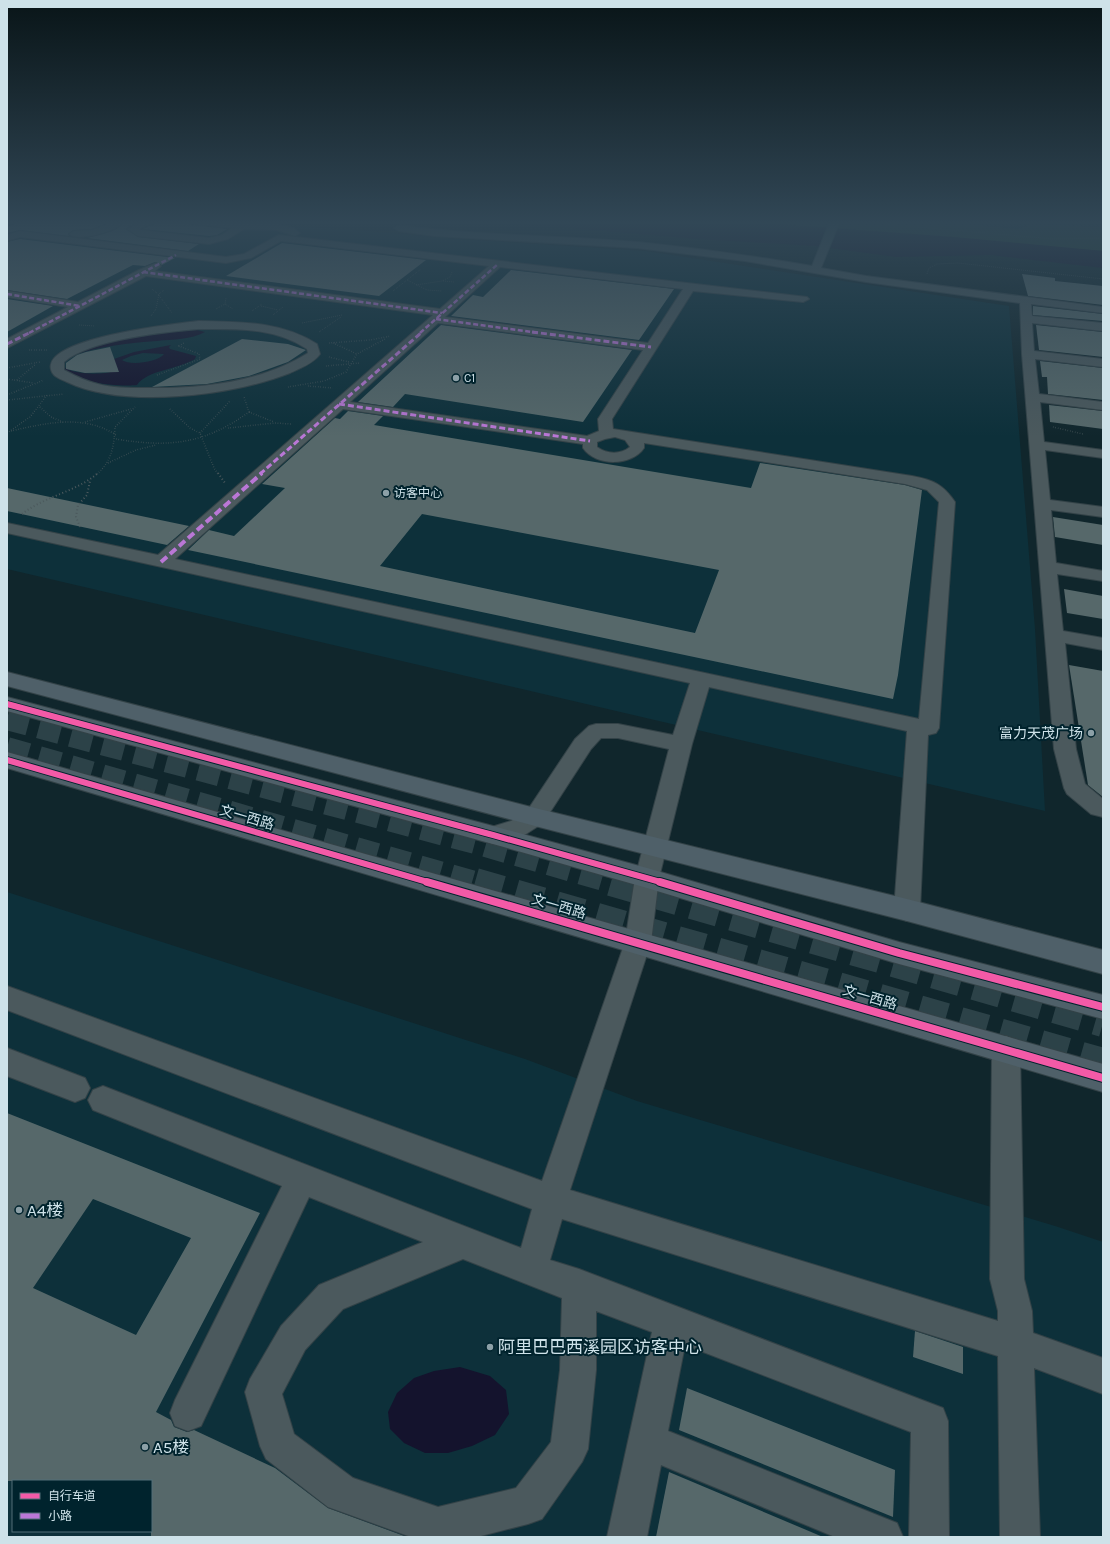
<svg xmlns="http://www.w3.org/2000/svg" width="1110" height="1544" viewBox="0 0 1110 1544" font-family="Karla,'Noto Sans SC',sans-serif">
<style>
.built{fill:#0d303a;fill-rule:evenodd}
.green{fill:#274334}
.water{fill:#14132d;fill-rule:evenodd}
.building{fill:#56686a;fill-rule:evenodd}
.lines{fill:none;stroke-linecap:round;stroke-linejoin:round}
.highway-tunnel-far1{stroke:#2c4248;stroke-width:22;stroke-dasharray:22 11;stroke-linecap:butt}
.highway-tunnel{stroke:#2c4248;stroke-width:28;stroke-dasharray:28 14;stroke-linecap:butt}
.minor-casing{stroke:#334247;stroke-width:2}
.major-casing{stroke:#334247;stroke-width:2}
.path-far2{stroke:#4c595d;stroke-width:1;stroke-dasharray:0.5 1.5;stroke-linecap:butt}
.path-far1{stroke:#4c595d;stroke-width:1.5;stroke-dasharray:0.5 2;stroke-linecap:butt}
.path{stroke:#4c595d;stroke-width:2;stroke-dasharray:1 2.5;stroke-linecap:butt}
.minor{fill:#4b595d;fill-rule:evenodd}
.major{fill:#4f6069;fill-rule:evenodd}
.quiet-far2{stroke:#ba77d6;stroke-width:2.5;stroke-dasharray:5 2.5;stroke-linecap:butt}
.quiet-far1{stroke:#ba77d6;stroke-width:3;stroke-dasharray:6 3;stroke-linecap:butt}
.quiet{stroke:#ba77d6;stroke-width:4;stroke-dasharray:8 4;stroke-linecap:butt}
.cycleway-far1-casing{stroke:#00232d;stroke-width:8}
.cycleway-casing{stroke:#00232d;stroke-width:10}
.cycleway-far1{stroke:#f35aa7;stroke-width:6}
.cycleway{stroke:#f35aa7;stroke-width:8}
.poi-dot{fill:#8ca0a7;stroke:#00232d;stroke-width:1.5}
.labels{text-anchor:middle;stroke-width:4;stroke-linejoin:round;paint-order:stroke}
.far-poi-label{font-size:12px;fill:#cee2e9;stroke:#00232d;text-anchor:start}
.poi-label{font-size:14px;fill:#cee2e9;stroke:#00232d;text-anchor:end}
.street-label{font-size:14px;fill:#cee2e9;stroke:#00232d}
.near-poi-label{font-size:17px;fill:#cee2e9;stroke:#00232d;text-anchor:start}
</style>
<rect width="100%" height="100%" fill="#10262c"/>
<g class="built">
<polygon points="7,221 220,221 366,231 459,239 645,251 1009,306 1035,629 1045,811 7,569"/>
<polygon points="936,221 1103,221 1103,227 1031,224 1019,229"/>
<path d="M7,892L525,1059L637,1101L1055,1226L1103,1242V1537H7ZM13,1481H151V1531H13Z"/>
</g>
<polygon class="green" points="737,221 936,221 1019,229 1031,224 1103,227 1103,251"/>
<g class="water">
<polygon points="455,221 737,221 954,237 1103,251 1103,268 991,255 896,257 815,246 697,239 559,227"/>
<path d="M197,330L205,332C191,340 173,339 157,341C129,343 100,346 74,355C96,338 168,332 197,330Z"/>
<path d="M171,345L169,347L170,349L196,356L195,359C179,369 147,370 137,385C121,387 71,383 64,367C74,375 103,375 115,371L114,359L134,352ZM143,353L164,354C158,362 130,366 122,360L131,356Z"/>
<polygon points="460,1367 490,1376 506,1390 509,1414 495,1435 472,1446 448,1453 425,1453 404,1443 390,1429 388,1412 397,1393 414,1378 434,1371"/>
</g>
<g class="building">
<polygon points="22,221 101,221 109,222 92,229 73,230 68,234 69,236 20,230 7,233 7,227"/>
<polygon points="160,221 194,225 227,229 217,235 209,236 143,229"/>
<polygon points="122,223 133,224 126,229 138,237 199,244 188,251 87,238 112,231 118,228"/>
<polygon points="20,239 175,258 162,265 155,262 145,266 133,265 67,299 7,290 7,242"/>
<polygon points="282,243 426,260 379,296 226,276"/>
<polygon points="511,270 674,289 639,340 451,316 473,295 483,297"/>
<polygon points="1022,274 1055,278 1055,281 1103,286 1103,305 1028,296"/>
<polygon points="7,299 53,306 7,332"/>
<polygon points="1033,306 1103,314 1103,321 1033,315"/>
<polygon points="441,325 632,350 583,422 405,394 393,407 358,402"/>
<polygon points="1036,325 1103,332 1103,357 1039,350"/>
<polygon points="242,339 288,344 306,350 288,362 249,376 207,384 152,387"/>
<polygon points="110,347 119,372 85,373 66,369 66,363 77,355 86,352"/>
<polygon points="1040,361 1103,368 1103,400 1048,394 1047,377 1042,377"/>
<polygon points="1049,405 1103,411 1103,429 1050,422"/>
<path d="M348,411L383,416L374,425L751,488L760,463L905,485L922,490L898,675L893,699L188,550L209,530L234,536L285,488L262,484L335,418L340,419ZM422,514L719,570L695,633L380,566Z"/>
<polygon points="7,488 189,526 167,545 7,511"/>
<polygon points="1053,517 1103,525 1103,545 1055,537"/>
<polygon points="1064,589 1103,596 1103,619 1067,613"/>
<polygon points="1069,665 1103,671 1103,797 1088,785"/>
<path d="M7,1113L260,1213L156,1412L171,1420L174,1427L187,1432L194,1430L275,1468L328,1508L407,1537H151V1481H7ZM93,1199L191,1238L136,1335L33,1288Z"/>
<polygon points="915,1331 963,1347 963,1374 913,1357"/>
<polygon points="687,1388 895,1470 893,1517 679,1430"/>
<polygon points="669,1472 823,1537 656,1537"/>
</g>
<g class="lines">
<g class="highway-tunnel-far1">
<polyline points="7,719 475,843 614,883"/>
<polyline points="7,748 478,883"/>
</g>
<g class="highway-tunnel">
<polyline points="475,882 1103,1062"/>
<polyline points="611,882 1103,1023"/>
</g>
<g class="minor-casing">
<g id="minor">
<path d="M110,221H120L121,224C114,232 77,242 69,234L74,231L92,230L111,223Z"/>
<polygon points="143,221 155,221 139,229 141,230 209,238 222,235 232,228 194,224 189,221 277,224 294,228 300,233 295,236 277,230 244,229 228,239 209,244 138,236 127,229"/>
<path d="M830,221H840L821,268L866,276L1103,307V313L1031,304L1032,316L1103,323V331L1032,323L1034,351L1103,359V367L1035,359L1039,394L1103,402V410L1040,402L1044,442L1103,450V458L1045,450L1050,500L1103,507V517L1051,510L1056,563L1103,571V581L1057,574L1063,631L1103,638V650L1065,643L1076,749L1085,784L1103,799V817L1091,814L1067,794L1064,788L1054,749L1022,354L1020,303L866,282L745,261L637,248L434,236L399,231L394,228L399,225C478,236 558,235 638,242C696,248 754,256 812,266Z"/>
<path d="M20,231L226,257L244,254L279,235L807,297L809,299L803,302L693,291L612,419L613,429L912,476C933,480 943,484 955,502L939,728L936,733L928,735L920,910L916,917L907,921L898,917L894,910L907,731L709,687L692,744L659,878L651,942L570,1190L998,1321V1311L990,1279L992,1049L996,1040L1006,1036L1016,1040L1020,1049L1024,1279L1032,1311L1033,1333L1103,1358V1394L1034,1368L1040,1537H1000L998,1356L562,1219L550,1260L579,1269L943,1408L948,1421L949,1537H909L911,1432L685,1345L668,1431L897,1523L903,1537H835L661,1465L647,1537H607L652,1332L596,1311V1370L588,1449L582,1462L542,1519L528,1524L477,1537H411L342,1512L328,1507L266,1459L260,1446L245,1392L250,1379L281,1326L319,1285L423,1242L309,1197L201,1426L188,1431L175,1426L170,1413L175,1400L282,1186L93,1110L88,1100L93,1090L103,1086L521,1248L532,1209L7,1010V986L542,1181L625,942L635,878L669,749L618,738H601L591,749L543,823L526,834L518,837L493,844L485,841L481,835L485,829L511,821L527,811L575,739L589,726L596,724H618L673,735L690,683L7,533V523L158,555L433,315L146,276L7,348V339L68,307L7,297V291L78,302L139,270L156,263L161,266L155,271L440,309L489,266L281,241L251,258L226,263L20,237L7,241V235ZM500,267L683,289L648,343L445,317ZM438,323L643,350L598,419L599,431L587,436L350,402ZM343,409L583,444V448C596,467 632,466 644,448V443L905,484L927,490L939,502L919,719L175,559ZM615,437L625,440L630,447C620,455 607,454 597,447V442L605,439ZM463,1259L562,1298L560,1370L551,1442L516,1488L438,1507L353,1478L294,1434L282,1394L305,1350L343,1309Z"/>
<path d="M199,321C241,322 281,321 317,344L320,354C314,363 299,369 290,373C232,396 124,409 67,382C63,380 57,378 54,375C51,372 50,367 51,364C58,337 173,324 199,321ZM199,329C237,329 274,327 307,349L308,353C260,383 199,389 143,388C128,388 112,388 98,384C86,381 75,376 64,370V362C91,339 164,332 199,329Z"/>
<polygon points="7,1048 85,1078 90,1088 85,1098 75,1102 7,1076"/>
</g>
</g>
<g class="major-casing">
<g id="major">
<polygon points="7,672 535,808 907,899 1103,950 1103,974 907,921 535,826 7,686"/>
<polygon points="7,697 493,826 647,868 899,942 1103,995 1103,1019 899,964 647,888 493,844 7,711"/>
<polygon points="7,752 1103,1064 1103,1092 7,768"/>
</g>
</g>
<g class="path-far2">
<polyline points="849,221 1054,239 1103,238"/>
<polyline points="927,274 929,268 937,264 958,263 1103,279"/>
<polyline points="407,280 427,290 442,291"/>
<polyline points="443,281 454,282"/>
<polyline points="416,285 442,281 450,277 452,272"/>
<polyline points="152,289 158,294 172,313"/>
<polyline points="393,291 421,269"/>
<polyline points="225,304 233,309"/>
<polyline points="261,306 278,310"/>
<polyline points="216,309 225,304 226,298"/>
<polyline points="252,311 262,304"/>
<polyline points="273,315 283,307"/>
<polyline points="151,316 156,309 159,294 164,290"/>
<polyline points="302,323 342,315"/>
<polyline points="79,325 95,326"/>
<polyline points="319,332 341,317"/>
</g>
<g class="path-far1">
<polyline points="329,343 370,340 391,336"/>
<polyline points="333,343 357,354"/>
<polyline points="29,350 48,350"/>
<polyline points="329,357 349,362"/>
<polyline points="326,366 360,363"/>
<polyline points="7,368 40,362"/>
<polyline points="157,375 200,359 199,354 179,346 184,343"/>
<polyline points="7,379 34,383"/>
<polyline points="17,380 36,364"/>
<polyline points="308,386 333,388"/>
<polyline points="288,387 324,381 346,372 357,354 385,339"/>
<polyline points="7,395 44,380"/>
<polyline points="7,400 64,394"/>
<polyline points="40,407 51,417 63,422"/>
<polyline points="170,409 190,428 200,433 214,468 218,474"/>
<polyline points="249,412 274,422"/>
<polyline points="85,422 131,409"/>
<polyline points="1053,427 1083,434"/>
<polyline points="228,428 275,423 291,424"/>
<path d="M11,431C46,423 84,414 116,435"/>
<polyline points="7,433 30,417 47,395"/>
<polyline points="200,433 230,401"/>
<path d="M116,439C169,448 205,444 249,412L244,397"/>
<polyline points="108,463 136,450 156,445"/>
<path d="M97,474C112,461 114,446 115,427L135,407"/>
</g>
<g class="path">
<polyline points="218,473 225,483"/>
<path d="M22,514C45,496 76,492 98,473"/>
<polyline points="80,527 76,517 78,505 87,495 90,481"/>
</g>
<use href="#minor" class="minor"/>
<use href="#major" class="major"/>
<g class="quiet-far2">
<polyline points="143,272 442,313"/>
<polyline points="7,294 80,306"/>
<polyline points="436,319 540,333"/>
<polyline points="29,333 176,255"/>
<polyline points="420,333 498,264"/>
</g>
<g class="quiet-far1">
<polyline points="532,332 651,347"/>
<polyline points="7,344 31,332"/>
<polyline points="339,404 590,441"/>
<polyline points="260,474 422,332"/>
</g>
<polyline class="quiet" points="161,562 262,473"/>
<g class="cycleway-far1-casing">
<g id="cycleway-far1">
<polyline points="7,704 493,835 664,883"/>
<polyline points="7,760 431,883"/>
</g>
</g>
<g class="cycleway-casing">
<g id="cycleway">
<polyline points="427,882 1103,1078"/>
<polyline points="660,882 899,953 1103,1007"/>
</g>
</g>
<use href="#cycleway-far1" class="cycleway-far1"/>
<use href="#cycleway" class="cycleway"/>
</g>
<linearGradient id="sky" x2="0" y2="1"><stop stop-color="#091518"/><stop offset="0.51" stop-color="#314756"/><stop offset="1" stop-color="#314756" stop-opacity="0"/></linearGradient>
<rect width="1110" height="437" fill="url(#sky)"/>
<g class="poi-dot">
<circle cx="456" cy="378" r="4"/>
<circle cx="386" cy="493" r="4"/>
<circle cx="1091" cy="733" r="4"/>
<circle cx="19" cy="1210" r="4"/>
<circle cx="490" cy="1347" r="4"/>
<circle cx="145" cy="1447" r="4"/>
</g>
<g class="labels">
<g class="far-poi-label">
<text x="464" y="382">C1</text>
<text x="394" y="497">访客中心</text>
</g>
<g class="poi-label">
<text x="1083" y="738">富力天茂广场</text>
</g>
<g class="street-label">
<text transform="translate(247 817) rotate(16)" y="5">文一西路</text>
<text transform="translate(559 906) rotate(16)" y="5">文一西路</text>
<text transform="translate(870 997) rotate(16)" y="5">文一西路</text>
</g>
<g class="near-poi-label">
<text x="27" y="1216">A4楼</text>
<text x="498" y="1353">阿里巴巴西溪园区访客中心</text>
<text x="153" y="1453">A5楼</text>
</g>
</g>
<rect width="1110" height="1544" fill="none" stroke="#cee2e9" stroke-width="16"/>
<rect x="12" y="1480" width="140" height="52" fill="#00232d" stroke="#526f78"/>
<rect x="20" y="1493" width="20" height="6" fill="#f35aa7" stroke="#526f78"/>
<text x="48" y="1500" font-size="12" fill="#cee2e9">自行车道</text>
<rect x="20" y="1513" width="20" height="6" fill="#ba77d6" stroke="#526f78"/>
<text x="48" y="1520" font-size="12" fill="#cee2e9">小路</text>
</svg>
